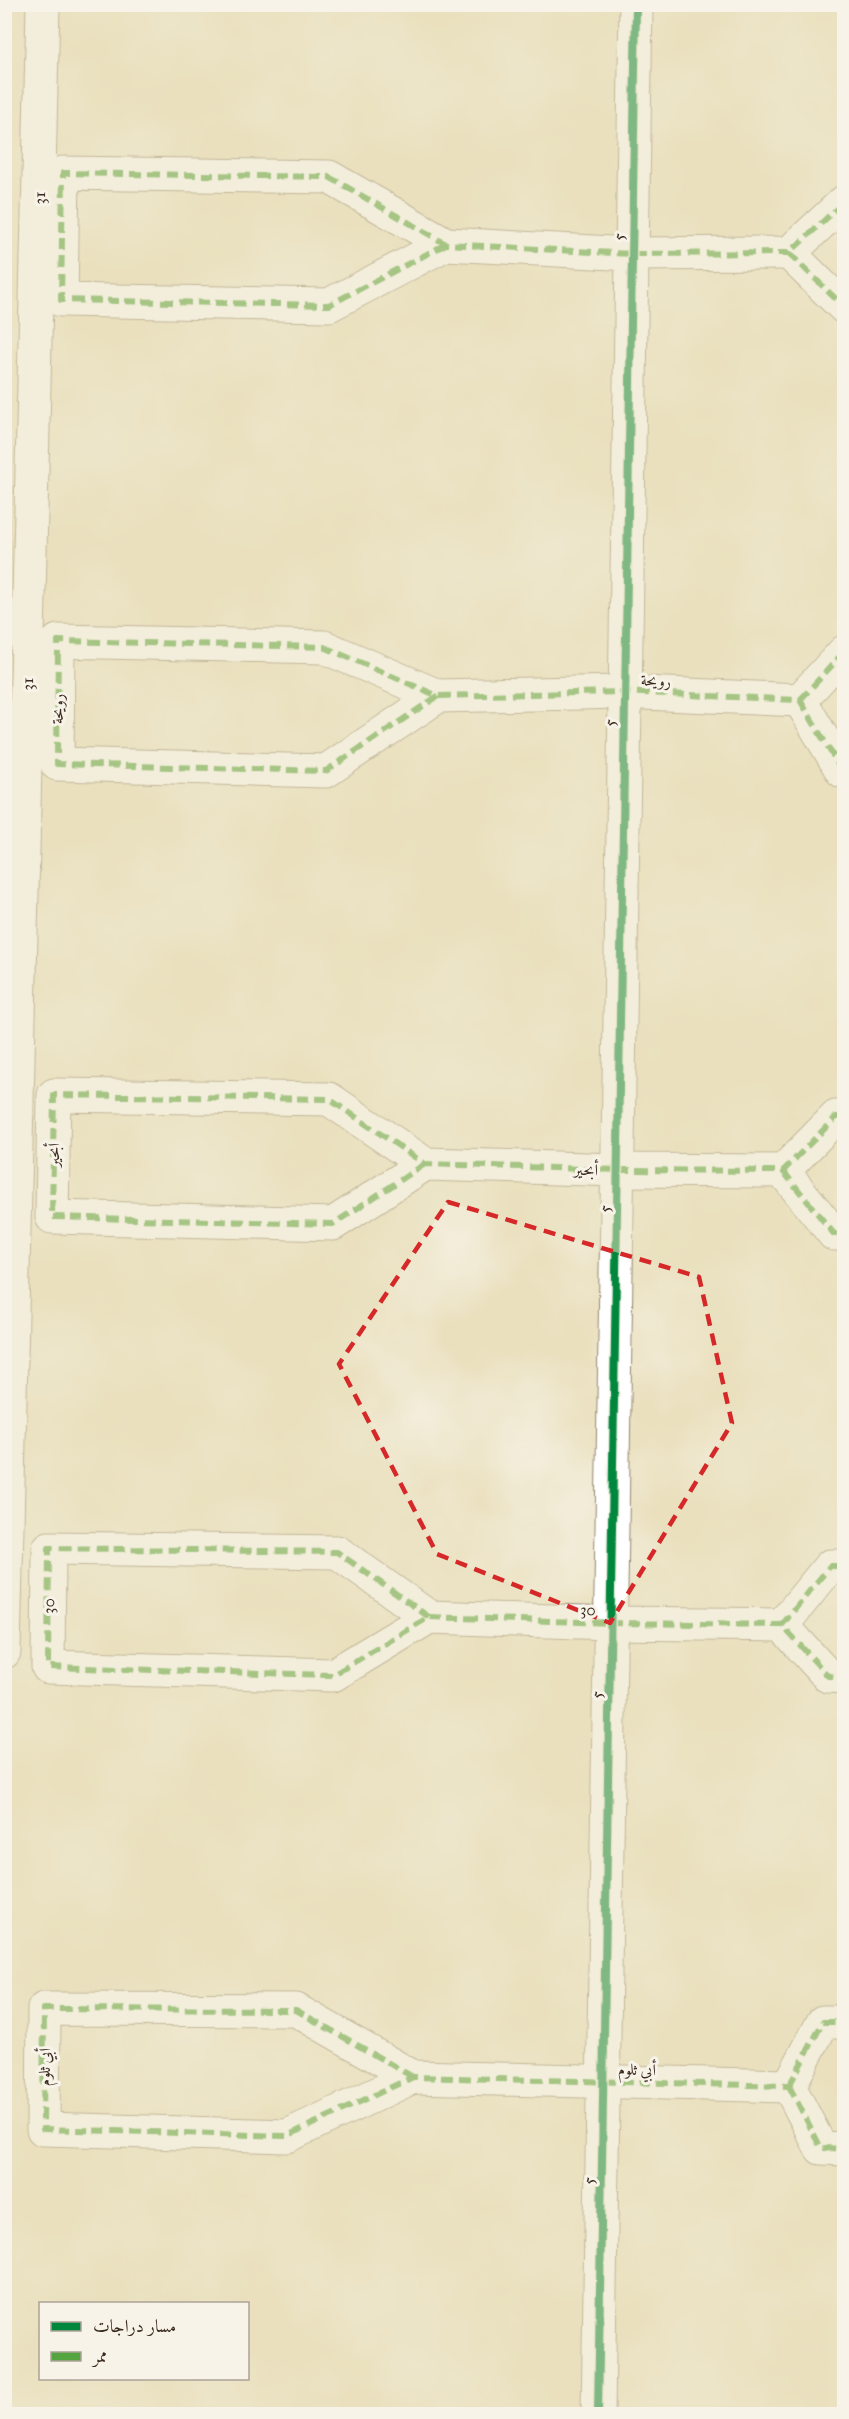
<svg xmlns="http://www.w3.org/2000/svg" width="849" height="2419" viewBox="0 0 849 2419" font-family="'IM FELL Great Primer',Amiri,serif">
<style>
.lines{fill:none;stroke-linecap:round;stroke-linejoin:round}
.minor-casing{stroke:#92856e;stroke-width:35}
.minor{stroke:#fff;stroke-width:33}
.quiet{stroke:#54a441;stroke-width:6;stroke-dasharray:12 6;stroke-linecap:butt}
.cycleway-casing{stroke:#f7f3e8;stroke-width:11}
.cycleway{stroke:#00873e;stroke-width:8}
.marked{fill:none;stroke:#d62828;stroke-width:4.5;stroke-dasharray:12 8;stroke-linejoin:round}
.labels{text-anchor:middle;stroke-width:6;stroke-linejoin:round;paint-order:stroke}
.street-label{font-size:16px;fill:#3b2a1e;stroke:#f7f3e8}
</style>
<rect width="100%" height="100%" fill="#f7f3e8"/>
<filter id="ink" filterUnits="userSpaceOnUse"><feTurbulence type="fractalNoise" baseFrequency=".0167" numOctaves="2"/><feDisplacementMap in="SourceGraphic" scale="12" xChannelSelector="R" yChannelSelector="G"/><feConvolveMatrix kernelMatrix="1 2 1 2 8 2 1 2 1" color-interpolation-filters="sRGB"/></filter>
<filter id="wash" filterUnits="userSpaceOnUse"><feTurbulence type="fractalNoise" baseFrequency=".008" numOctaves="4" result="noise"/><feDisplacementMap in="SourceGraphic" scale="24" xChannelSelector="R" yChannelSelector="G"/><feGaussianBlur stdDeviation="1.35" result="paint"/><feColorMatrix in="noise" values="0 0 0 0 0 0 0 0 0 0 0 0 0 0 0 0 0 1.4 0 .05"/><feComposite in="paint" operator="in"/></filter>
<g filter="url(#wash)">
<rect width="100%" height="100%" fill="#eae0be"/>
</g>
<g filter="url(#ink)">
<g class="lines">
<g class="minor-casing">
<g id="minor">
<polyline points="446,244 329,305 61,300 63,173 329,177 446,244 631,254 789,253 844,202"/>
<polyline points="789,253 844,307"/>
<polyline points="438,696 326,771 57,764 58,641 324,647 438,696 622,692 800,700"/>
<polyline points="800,700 842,771 844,772"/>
<polyline points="800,700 844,652"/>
<polyline points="425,1164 333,1224 52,1217 54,1095 329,1099 425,1164 618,1170 783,1171 836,1117 844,1117"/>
<polyline points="783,1171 834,1234 844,1234"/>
<polyline points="429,1617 337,1552 49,1548 48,1667 333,1675 429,1617 611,1623 782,1625 828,1676 844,1677"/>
<polyline points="782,1625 830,1566 844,1566"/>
<polyline points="4,1652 43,4"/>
<polyline points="413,2077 296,2010 44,2009 43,2129 287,2136 413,2077 789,2086"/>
<polyline points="789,2086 823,2022 844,2022"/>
<polyline points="789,2086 821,2148 844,2149"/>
<path d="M598,2414C611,1611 621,808 636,4"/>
</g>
</g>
<use href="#minor" class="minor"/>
<g class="quiet">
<polyline points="446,244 329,305 61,300 63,173 329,177 446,244 631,254 789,253 844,202"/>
<polyline points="789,253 844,307"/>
<polyline points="438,696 326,771 57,764 58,641 324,647 438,696 622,692 800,700"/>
<polyline points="800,700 842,771 844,772"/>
<polyline points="800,700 844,652"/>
<polyline points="425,1164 333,1224 52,1217 54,1095 329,1099 425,1164 618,1170 783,1171 836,1117 844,1117"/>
<polyline points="783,1171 834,1234 844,1234"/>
<polyline points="4,1396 10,1396"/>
<polyline points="429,1617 337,1552 49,1548 48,1667 333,1675 429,1617 611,1623 782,1625 828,1676 844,1677"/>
<polyline points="782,1625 830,1566 844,1566"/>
<polyline points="413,2077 296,2010 44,2009 43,2129 287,2136 413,2077 789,2086"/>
<polyline points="789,2086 823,2022 844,2022"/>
<polyline points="789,2086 821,2148 844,2149"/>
</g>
<g class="cycleway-casing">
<path id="cycleway" d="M598,2414C611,1611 621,808 636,4"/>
</g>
<use href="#cycleway" class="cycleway"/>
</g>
</g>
<path d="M0 0H849V2419H0ZM448,1202L699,1277L732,1423L610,1623L437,1554L339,1364Z" fill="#eae0be" fill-opacity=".55" fill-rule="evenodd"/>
<path class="marked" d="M448,1202L699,1277L732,1423L610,1623L437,1554L339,1364Z"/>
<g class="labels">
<g class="street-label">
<text transform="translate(39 198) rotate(-89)" y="6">31</text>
<text transform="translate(618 237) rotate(-89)" y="6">5</text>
<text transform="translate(656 680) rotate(3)" y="6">رويحة</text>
<text transform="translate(27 684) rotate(-89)" y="6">31</text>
<text transform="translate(57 709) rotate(-89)" y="6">رويحة</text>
<text transform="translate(609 723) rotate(-89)" y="6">5</text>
<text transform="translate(53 1155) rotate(-89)" y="6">أبحير</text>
<text transform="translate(586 1169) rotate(2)" y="6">أبحير</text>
<text transform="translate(604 1209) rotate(-89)" y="6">5</text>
<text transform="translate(48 1606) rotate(-89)" y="6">30</text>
<text transform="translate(588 1609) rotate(2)" y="6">30</text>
<text transform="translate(596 1695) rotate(-89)" y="6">5</text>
<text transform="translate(44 2067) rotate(-89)" y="6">أبي ثلوم</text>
<text transform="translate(637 2069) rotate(1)" y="6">أبي ثلوم</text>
<text transform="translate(588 2181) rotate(-89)" y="6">5</text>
</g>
</g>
<rect width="849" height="2419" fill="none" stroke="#f7f3e8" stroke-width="24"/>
<rect x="39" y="2302" width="210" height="78" fill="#f7f3e8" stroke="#aca397" stroke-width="1.5"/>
<rect x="51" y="2322" width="30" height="9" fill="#00873e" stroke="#aca397" stroke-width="1.5"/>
<text x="93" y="2332" font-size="18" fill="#3b2a1e">مسار دراجات</text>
<rect x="51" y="2352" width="30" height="9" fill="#54a441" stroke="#aca397" stroke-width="1.5"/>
<text x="93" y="2362" font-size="18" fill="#3b2a1e">ممر</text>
</svg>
